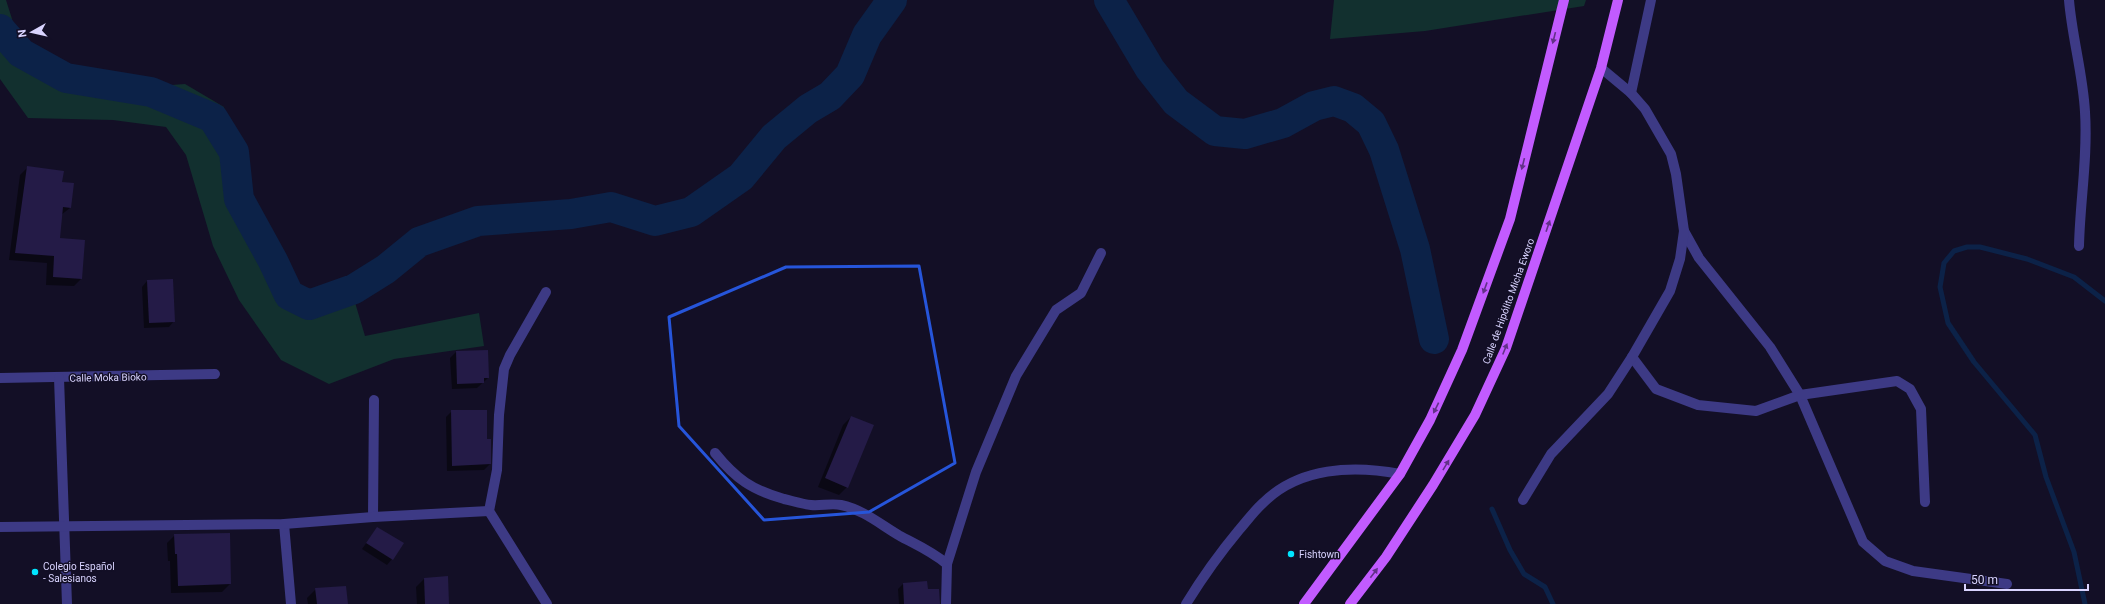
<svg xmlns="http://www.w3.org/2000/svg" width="2105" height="604" viewBox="0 0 2105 604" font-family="Roboto,sans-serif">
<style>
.green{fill:#12302f}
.shadow{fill:#0007}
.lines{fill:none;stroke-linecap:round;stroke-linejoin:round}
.stream{stroke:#0c2248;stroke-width:5}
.river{stroke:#0c2248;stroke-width:30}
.building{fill:#241b47}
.minor{stroke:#3d3a85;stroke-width:10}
.primary{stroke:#c25bff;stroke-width:10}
.oneway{fill:#623188}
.marked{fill:none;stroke:#2655da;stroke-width:3;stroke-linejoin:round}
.poi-dot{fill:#00e5ff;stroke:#130f26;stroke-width:1.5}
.labels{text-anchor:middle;stroke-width:3;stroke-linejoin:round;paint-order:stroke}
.street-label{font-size:10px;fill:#d9d4ff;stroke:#130f26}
.poi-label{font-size:10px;fill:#d9d4ff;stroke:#130f26;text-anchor:start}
</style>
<rect width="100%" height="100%" fill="#130f26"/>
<g class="green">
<polygon points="0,0 6,0 19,41 62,78 118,89 185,84 224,107 237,167 262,225 276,292 301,300 351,289 365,336 479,313 484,346 394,359 329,384 281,360 239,300 213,246 186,155 166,127 113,120 28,118 0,79"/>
<polygon points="1334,0 1586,0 1584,6 1425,31 1330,39"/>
</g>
<g class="shadow">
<polygon points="28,167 61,183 70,208 61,215 59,239 84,241 81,279 74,286 46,285 47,263 9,260 20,175"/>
<polygon points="147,281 174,321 169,327 144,328 142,287"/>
<polygon points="487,351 488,378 477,388 452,389 450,358 456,352"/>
<polygon points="452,411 486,440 490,464 484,470 447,471 446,417"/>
<polygon points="851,417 847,487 839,495 818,487 843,425"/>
<polygon points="377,528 392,559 387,565 362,549"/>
<polygon points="175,535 230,584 222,592 171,593 170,561 168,561 167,543"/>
<polygon points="447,577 448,604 417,604 416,587 424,579"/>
<polygon points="903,584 927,590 939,604 899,604 898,589"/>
<polygon points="316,589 347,604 308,604 307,598"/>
</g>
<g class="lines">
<g class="stream">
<polyline points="1492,509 1510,550 1524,574 1545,587 1553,604"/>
<polyline points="2085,604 2074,552 2046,477 2035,435 1974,362 1948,323 1940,287 1944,263 1954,251 1967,247 1980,247 2027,259 2074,277 2105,301"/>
</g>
<g class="river">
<polyline points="1109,0 1150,69 1176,102 1215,131 1245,134 1283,123 1314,106 1334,101 1353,108 1371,123 1384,150 1415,249 1434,339"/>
<polyline points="0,29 21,53 66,78 151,92 213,118 234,152 239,199 273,261 289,295 309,305 354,289 386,269 419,242 478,221 571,214 611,207 655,221 691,212 741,177 774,137 808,109 830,96 850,75 867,35 892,0"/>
</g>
</g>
<g class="building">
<polygon points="27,166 64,171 62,182 74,183 71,208 63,207 60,238 85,240 82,279 53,277 54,256 15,253"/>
<polygon points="173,279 175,322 149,323 147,280"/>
<polygon points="488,350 489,378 484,378 484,383 457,384 456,351"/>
<polygon points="451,410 487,410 487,439 491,439 491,464 452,466"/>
<polygon points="851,416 874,425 848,488 825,478"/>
<polygon points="377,527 404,543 393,560 366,543"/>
<polygon points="230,533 231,584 178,586 177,554 175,554 174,534"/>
<polygon points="448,576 449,604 425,604 424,578"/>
<polygon points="927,581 928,589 939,589 940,604 904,604 903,583"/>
<polygon points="346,586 348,604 317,604 315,588"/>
</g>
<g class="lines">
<g class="minor">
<path d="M2069,0C2072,37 2083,74 2085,112C2088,157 2080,201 2079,246"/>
<polyline points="1631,93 1651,0"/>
<polyline points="1684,231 1699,258 1770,347 1800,395 1863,542 1885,561 1913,571 2007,584"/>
<polyline points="546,292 510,355 504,369 499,415 497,470 489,511 547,604"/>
<polyline points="1632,357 1656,389 1698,405 1756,411 1800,395 1897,381 1910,389 1921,409 1925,502"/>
<polyline points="0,378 215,374"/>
<polyline points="59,378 67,604"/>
<path d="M715,453C736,479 752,490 784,499C793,501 802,504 811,505C821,506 831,503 841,505C864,510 881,525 900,536C917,545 931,551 947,564"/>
<polyline points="1523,500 1551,454 1608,394 1632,357 1670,291 1680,259 1684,231 1676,174 1671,154 1645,109 1631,93 1601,68"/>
<polyline points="373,517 374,400"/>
<polyline points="284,524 291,604"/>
<polyline points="0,527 284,524 373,517 489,511"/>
<polyline points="946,604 947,564 976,472 1016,376 1056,310 1081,293 1101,253"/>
<path d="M1186,604C1202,578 1219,554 1239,530C1247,521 1254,511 1263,503C1299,467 1353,465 1400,474"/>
</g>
<g class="primary">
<polyline points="1304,604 1400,474 1430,420 1462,350 1510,219 1564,0"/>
<polyline points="1350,604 1386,557 1433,485 1475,415 1506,348 1601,68 1618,0"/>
</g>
</g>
<defs><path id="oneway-solid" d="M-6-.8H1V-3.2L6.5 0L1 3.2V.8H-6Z"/></defs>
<g class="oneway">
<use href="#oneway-solid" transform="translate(1554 38) rotate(104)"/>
<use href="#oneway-solid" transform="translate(1523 164) rotate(104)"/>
<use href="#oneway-solid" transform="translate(1548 226) rotate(-71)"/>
<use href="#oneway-solid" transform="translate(1485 288) rotate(110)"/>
<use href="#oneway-solid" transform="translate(1505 349) rotate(-68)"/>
<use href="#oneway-solid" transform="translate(1436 408) rotate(116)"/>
<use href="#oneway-solid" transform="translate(1446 465) rotate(-59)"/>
<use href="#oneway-solid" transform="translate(1374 573) rotate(-53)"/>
</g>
<path class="marked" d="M919,266L955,463L869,512L764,520L679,426L669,317L786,267Z"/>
<g class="poi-dot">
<circle cx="1291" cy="554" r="4"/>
<circle cx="35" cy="572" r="4"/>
</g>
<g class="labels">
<g class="street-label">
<text transform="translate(1508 301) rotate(-70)" y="4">Calle de Hipólito Micha Eworo</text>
<text transform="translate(108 377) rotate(-1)" y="4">Calle Moka Bioko</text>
</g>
<g class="poi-label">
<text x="1299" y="558">Fishtown</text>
<text x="43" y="570">Colegio Español<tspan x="43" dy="12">- Salesianos</tspan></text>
</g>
</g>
<g transform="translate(32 32) rotate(262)" stroke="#130f26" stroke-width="3" paint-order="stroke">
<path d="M0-3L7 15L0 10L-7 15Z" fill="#d9d4ff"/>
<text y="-6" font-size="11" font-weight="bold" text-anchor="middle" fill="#d9d4ff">N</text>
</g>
<path d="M1965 584v6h123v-6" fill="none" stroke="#d9d4ff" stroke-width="2"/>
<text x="1971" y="584" font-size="12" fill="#d9d4ff" stroke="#130f26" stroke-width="3" paint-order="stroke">50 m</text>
</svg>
